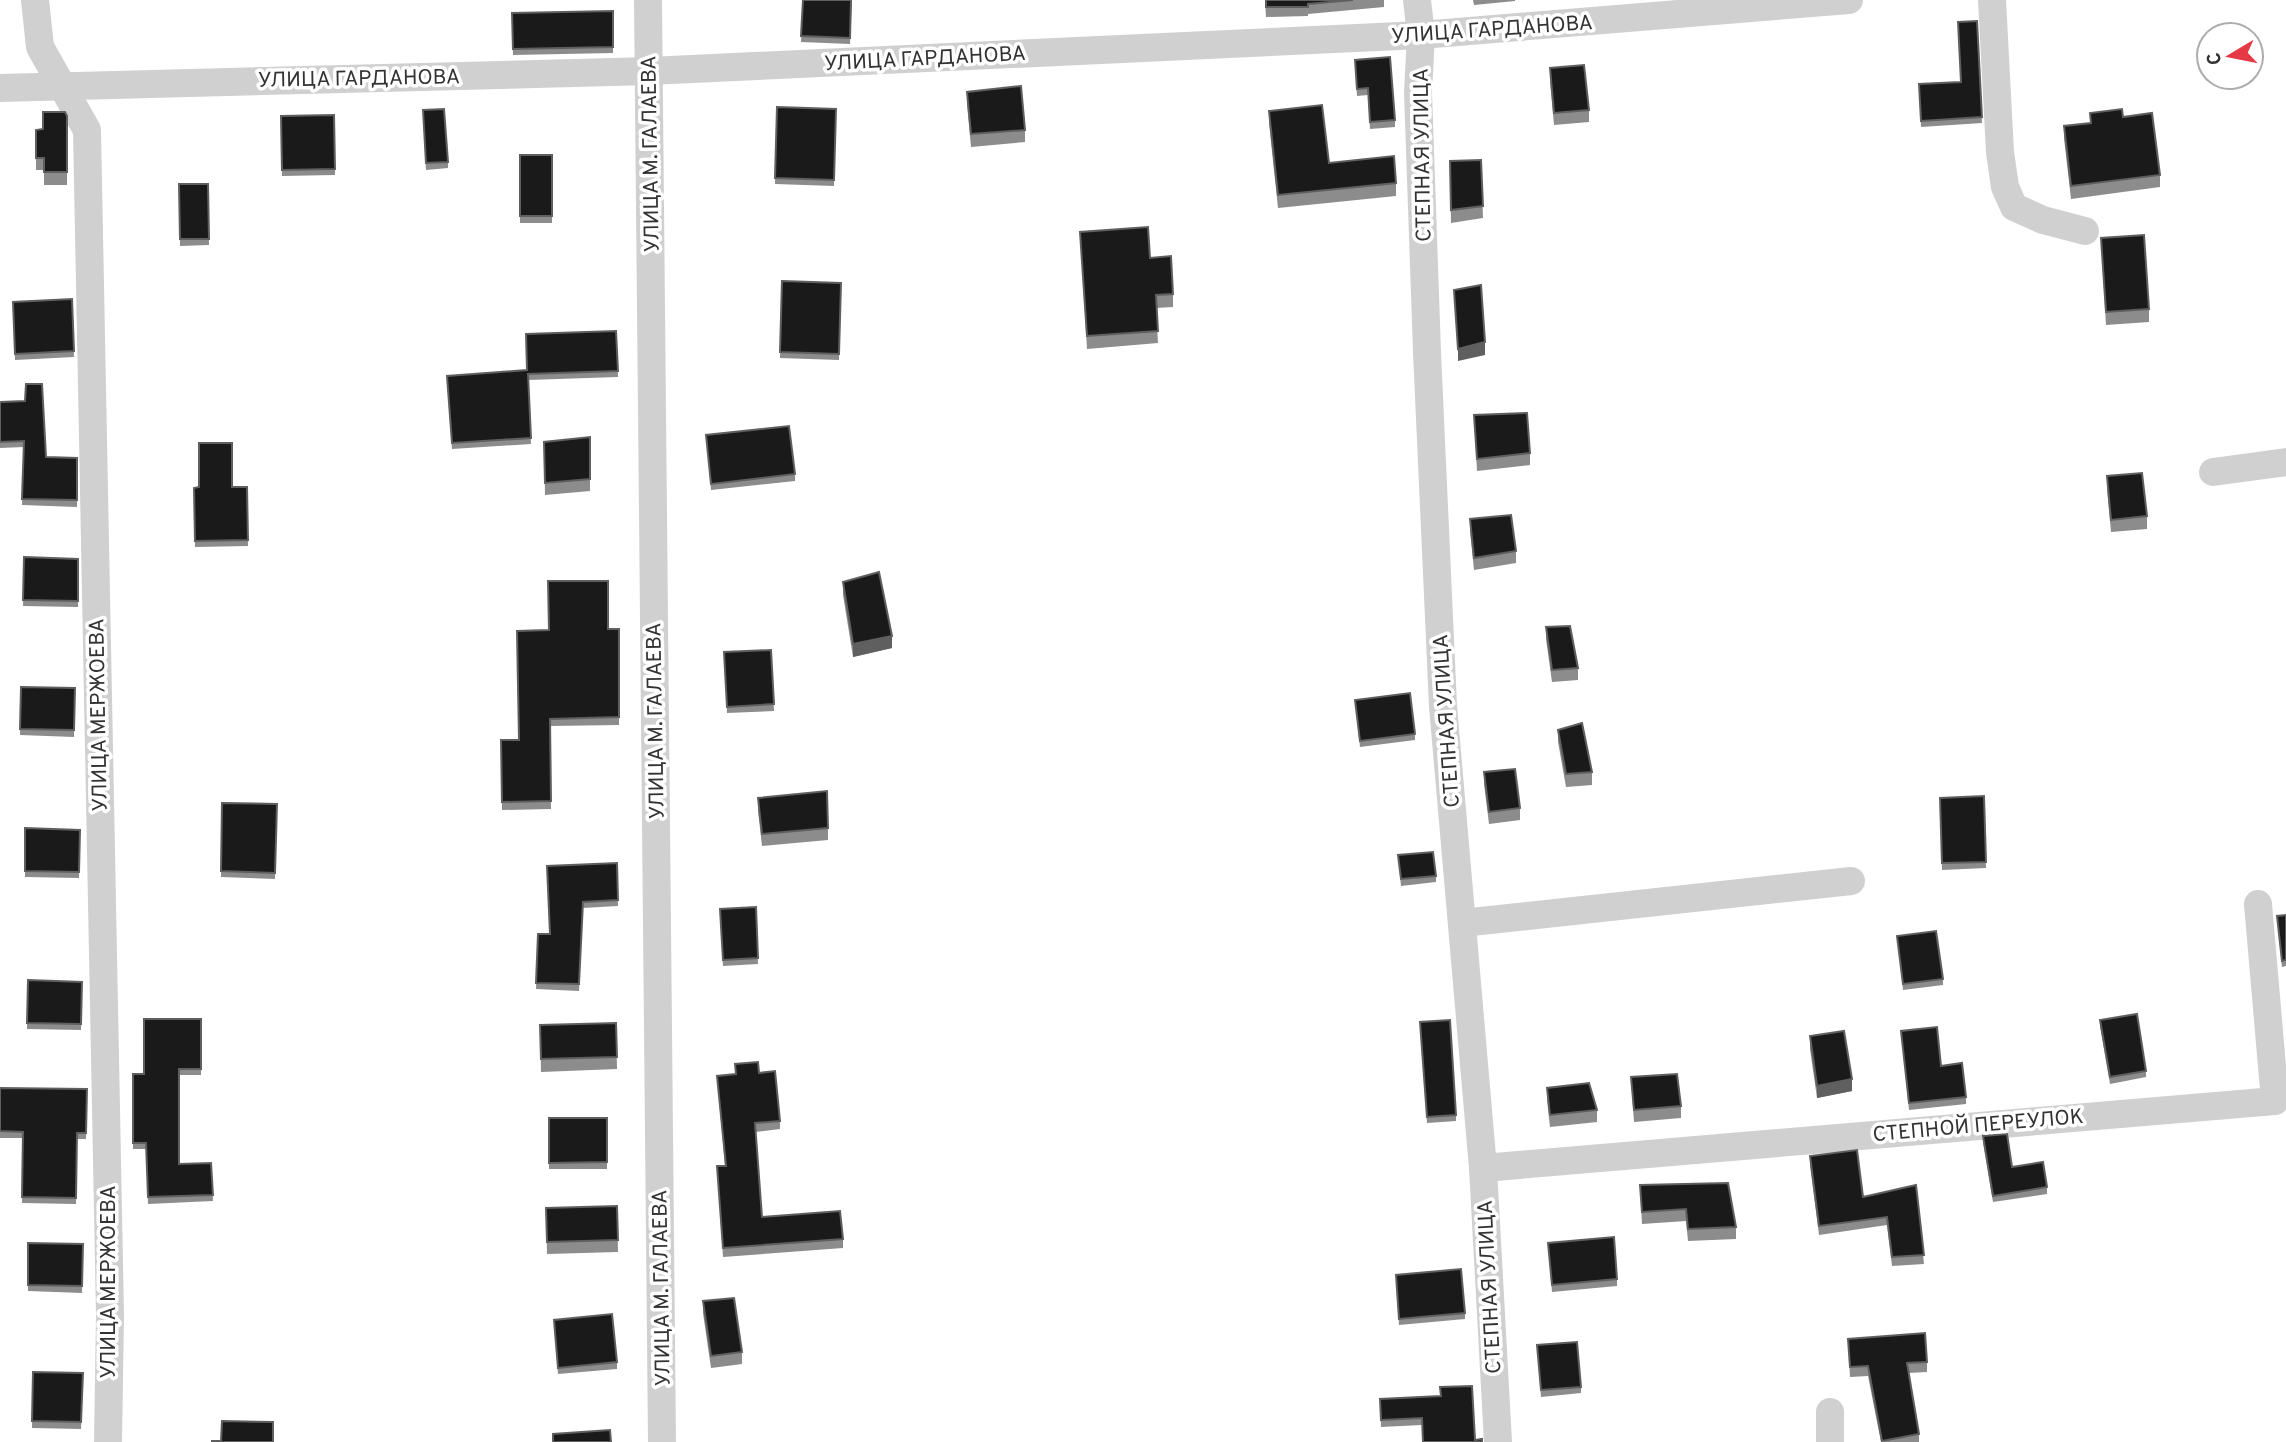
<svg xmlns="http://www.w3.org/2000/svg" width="2286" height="1442" viewBox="0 0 2286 1442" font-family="Overpass,sans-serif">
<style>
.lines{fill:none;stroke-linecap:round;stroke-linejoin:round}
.minor{stroke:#d0d0d0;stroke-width:28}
.wall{fill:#8c8c8c}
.shaded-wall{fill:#5f5f5f}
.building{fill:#1a1a1a;stroke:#5f5f5f;stroke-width:2}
.labels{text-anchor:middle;stroke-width:7;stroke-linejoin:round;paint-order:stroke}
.street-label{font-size:21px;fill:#333;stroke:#fff}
</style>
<rect width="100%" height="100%" fill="#fff"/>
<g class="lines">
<g class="minor">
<polyline points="35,0 40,47 87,130 110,1315 108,1442"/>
<polyline points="648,0 662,1442"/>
<polyline points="1417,0 1421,35 1418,92 1427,352 1443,706 1483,1168 1498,1442"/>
<polyline points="1992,0 2000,152 2005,187 2014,207 2043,220 2085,231"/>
<polyline points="0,88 649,71 1421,35 1849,0"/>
<polyline points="2213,472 2286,462"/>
<polyline points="1462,923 1851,881"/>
<polyline points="1483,1168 2275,1101 2258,904"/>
<polyline points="1830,1442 1830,1412"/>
</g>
</g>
<g class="wall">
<polygon points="803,0 852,0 850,44 801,42"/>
<polygon points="1265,0 1384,0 1384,7 1308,14 1308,16 1266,17"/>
<polygon points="1473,0 1515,0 1515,1 1474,5"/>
<polygon points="613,11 613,53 513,55 512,13"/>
<polygon points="1977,21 1982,123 1921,127 1919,84 1961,82"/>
<polygon points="1355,66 1395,120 1395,127 1370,129 1368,95 1357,96"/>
<polygon points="1550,68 1589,110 1589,122 1554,125 1550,81"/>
<polygon points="967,92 1025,130 1025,142 971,147 967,104"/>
<polygon points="777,107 836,109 834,186 775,184"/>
<polygon points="1269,111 1329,163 1396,183 1396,196 1278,208 1269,123"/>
<polygon points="2090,113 2123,117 2160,175 2160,187 2071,199 2064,138 2064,126 2090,123"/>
<polygon points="334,115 335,175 282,176 281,116"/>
<polygon points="67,116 67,185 44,185 44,170 36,170 36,130 43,129"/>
<polygon points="423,116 448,162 448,168 426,170"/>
<rect x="520" y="155" width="32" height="68"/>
<polygon points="1481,160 1483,218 1451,223 1450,161"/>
<polygon points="179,184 208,184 209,245 180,246"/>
<polygon points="1080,232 1150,258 1173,294 1173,307 1156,308 1158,343 1087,349"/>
<polygon points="2101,238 2149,309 2149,322 2106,325"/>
<polygon points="782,281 841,283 839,360 780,358"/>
<polygon points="72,299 74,357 15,360 13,302"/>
<polygon points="616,331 618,377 528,380 531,444 452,449 447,382 527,371"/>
<polygon points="0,402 46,457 77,458 77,507 22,505 24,447 0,448"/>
<polygon points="1474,415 1530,453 1530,465 1477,471"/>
<polygon points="706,435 795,474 795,481 711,490"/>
<polygon points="590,437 590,491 545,495 544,442"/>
<polygon points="2107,476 2147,516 2147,529 2111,532 2107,489"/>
<polygon points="232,487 247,487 248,546 195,547 194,488"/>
<polygon points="1470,519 1516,551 1516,563 1474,570 1470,531"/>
<polygon points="24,557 78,559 78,607 23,606"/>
<polygon points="843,582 892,648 853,657 843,595"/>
<polygon points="1546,627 1578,668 1578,680 1552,682 1546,639"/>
<polygon points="608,629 619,629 619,725 550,726 551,809 502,810 501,740 519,740"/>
<polygon points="771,650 774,711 727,713 724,652"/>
<polygon points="21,687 75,688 74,737 20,735"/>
<polygon points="1355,700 1415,734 1415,740 1360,747"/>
<polygon points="1558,730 1592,772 1592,785 1566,787 1558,742"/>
<polygon points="1484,772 1520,808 1520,820 1489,824 1484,784"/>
<polygon points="1984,796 1986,868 1942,870 1940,798"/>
<polygon points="758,798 828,828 828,840 762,846 758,811"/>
<polygon points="222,803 277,804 275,879 221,877"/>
<polygon points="25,828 80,830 79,878 25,877"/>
<polygon points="1398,855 1436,876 1436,882 1401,886"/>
<polygon points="617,863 618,906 583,908 579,991 536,989 538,934 549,934"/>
<polygon points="756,907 758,964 723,966 720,909"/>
<polygon points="2286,915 2286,966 2282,967 2277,916"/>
<polygon points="1897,936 1943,979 1943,985 1903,990"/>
<polygon points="28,980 82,982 81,1030 27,1029"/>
<polygon points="201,1019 201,1075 179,1075 179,1164 211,1163 213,1201 148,1204 146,1149 133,1149 133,1074 144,1074"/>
<polygon points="2100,1020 2146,1071 2146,1077 2110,1084 2100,1026"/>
<polygon points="616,1023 617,1069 541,1072 540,1025"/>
<polygon points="1420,1028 1456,1115 1456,1121 1427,1123"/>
<polygon points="1901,1031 1966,1097 1966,1104 1909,1110"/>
<polygon points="1810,1036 1852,1091 1817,1098 1810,1049"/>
<polygon points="735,1064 759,1073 780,1121 780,1129 756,1132 762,1217 843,1239 843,1248 723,1257 717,1166 725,1166 717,1076 735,1074"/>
<polygon points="1631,1077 1681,1106 1681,1118 1634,1122"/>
<polygon points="0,1088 87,1089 86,1139 77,1139 76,1204 22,1203 23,1138 0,1138"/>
<polygon points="1547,1088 1597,1110 1597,1122 1550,1127 1547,1100"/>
<rect x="549" y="1118" width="58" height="51"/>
<polygon points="1983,1136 2012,1167 2047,1187 2047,1194 1993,1202 1983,1142"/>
<polygon points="1810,1156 1863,1197 1916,1185 1924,1264 1892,1266 1887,1225 1819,1235 1810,1165"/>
<polygon points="1640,1185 1736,1227 1736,1239 1688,1241 1686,1221 1642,1224"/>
<polygon points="617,1206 618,1252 547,1254 546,1208"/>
<polygon points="28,1243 83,1244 82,1293 28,1291"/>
<polygon points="1548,1243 1617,1279 1617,1286 1552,1292"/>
<polygon points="1396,1281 1465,1313 1465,1319 1399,1325"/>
<polygon points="703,1301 742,1352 742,1364 711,1368 703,1313"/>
<polygon points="554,1320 617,1362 617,1369 558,1374"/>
<polygon points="1848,1339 1927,1362 1927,1372 1908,1373 1919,1434 1919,1442 1881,1442 1868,1376 1850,1377"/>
<polygon points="1537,1345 1581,1387 1581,1393 1541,1397"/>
<polygon points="33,1372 83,1373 81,1429 32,1428"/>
<polygon points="1380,1399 1475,1440 1482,1442 1422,1425 1381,1427"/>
</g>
<g class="shaded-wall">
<polygon points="1485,342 1485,355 1458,361 1458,349"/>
<polygon points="892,636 892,648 853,657 853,644"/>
<polygon points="1852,1079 1852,1091 1817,1098 1817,1086"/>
</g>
<g class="building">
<polygon points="803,0 851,0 850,38 801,36"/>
<polygon points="1266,0 1353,0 1308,4 1308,7 1266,7"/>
<polygon points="613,11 613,47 513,49 512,13"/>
<polygon points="1977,21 1982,117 1921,121 1919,84 1961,82 1958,22"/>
<polygon points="1390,57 1395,120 1370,122 1368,88 1357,89 1355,60"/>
<polygon points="1584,65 1589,110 1554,113 1550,68"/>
<polygon points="1021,86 1025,130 971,134 967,92"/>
<polygon points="1322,105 1329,163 1394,156 1396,183 1278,195 1269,111"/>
<polygon points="777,107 836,109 834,180 775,178"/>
<polygon points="444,109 448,162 426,163 423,110"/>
<polygon points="2122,109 2123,117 2152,113 2160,175 2071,186 2064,126 2091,123 2090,113"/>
<polygon points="43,112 65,112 67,116 67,172 44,172 44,158 36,158 36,130 43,129"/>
<polygon points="334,115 335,169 282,170 281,116"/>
<rect x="520" y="155" width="32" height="61"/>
<polygon points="1481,160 1483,206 1451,210 1450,161"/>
<polygon points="179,184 208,184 209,239 180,239"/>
<polygon points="1148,227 1150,258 1171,256 1173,294 1156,295 1158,331 1087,336 1080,232"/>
<polygon points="2144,235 2149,309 2106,312 2101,238"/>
<polygon points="782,281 841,283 839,354 780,352"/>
<polygon points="1481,285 1485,342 1458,349 1454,290"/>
<polygon points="72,299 74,351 15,354 13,302"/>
<polygon points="616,331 618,371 528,374 531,438 452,443 447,376 527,370 526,334"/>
<polygon points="26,384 42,384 46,457 77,458 77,500 22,499 24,441 0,442 0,402 25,401"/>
<polygon points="1527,413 1530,453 1477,459 1474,415"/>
<polygon points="789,426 795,474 711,484 706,435"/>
<polygon points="590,437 590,479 545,483 544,442"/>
<polygon points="199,443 232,443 232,487 247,487 248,540 195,541 194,488 199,487"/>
<polygon points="2142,473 2147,516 2111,520 2107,476"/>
<polygon points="1511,515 1516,551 1474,558 1470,519"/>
<polygon points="24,557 78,559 78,601 23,600"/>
<polygon points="879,572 892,636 853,644 843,582"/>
<polygon points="548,581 608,581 608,629 619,629 619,717 550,719 551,801 502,802 501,740 519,740 517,631 549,630"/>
<polygon points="1570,626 1578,668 1552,670 1546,627"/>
<polygon points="771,650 774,704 727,707 724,652"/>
<polygon points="21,687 75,688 74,730 20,729"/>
<polygon points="1410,693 1415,734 1360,741 1355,700"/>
<polygon points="1582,723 1592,772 1566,774 1558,730"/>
<polygon points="1515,769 1520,808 1489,812 1484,772"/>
<polygon points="827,791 828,828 762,834 758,798"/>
<polygon points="1984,796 1986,862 1942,863 1940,798"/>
<polygon points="222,803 277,804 275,873 221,871"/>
<polygon points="25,828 80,830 79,872 25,871"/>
<polygon points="1433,852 1436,876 1401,879 1398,855"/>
<polygon points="617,863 618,900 583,902 579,984 536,983 538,934 550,934 547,866"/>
<polygon points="756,907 758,958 723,960 720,909"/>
<polygon points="2286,915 2286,960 2282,961 2277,916"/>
<polygon points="1936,931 1943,979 1903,984 1897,936"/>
<polygon points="28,980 82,982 81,1024 27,1023"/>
<polygon points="2137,1014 2146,1071 2110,1077 2100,1020"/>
<polygon points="144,1019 201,1019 201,1069 179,1069 179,1164 211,1163 213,1195 148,1197 146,1143 133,1143 133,1074 144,1074"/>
<polygon points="1450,1020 1456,1115 1427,1117 1420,1022"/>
<polygon points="616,1023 617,1057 541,1059 540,1025"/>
<polygon points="1937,1027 1941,1066 1962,1063 1966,1097 1909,1103 1901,1031"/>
<polygon points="1844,1031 1852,1079 1817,1086 1810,1036"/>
<polygon points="758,1062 759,1073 775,1071 780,1121 755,1123 762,1217 840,1211 843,1239 723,1248 717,1166 726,1166 717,1076 736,1074 735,1064"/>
<polygon points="1677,1074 1681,1106 1634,1110 1631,1077"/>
<polygon points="1589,1083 1597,1110 1550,1115 1547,1088"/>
<polygon points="0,1088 87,1089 86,1133 77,1133 76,1198 22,1197 23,1132 0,1131"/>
<polygon points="549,1118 607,1118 607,1162 549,1163"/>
<polygon points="2007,1134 2012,1167 2043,1162 2047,1187 1993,1196 1983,1136"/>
<polygon points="1857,1150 1863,1197 1916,1185 1924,1255 1892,1257 1887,1217 1819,1226 1810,1156"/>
<polygon points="1728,1183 1736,1227 1688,1229 1686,1209 1642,1212 1640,1185"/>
<polygon points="617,1206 618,1240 547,1242 546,1208"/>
<polygon points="1614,1237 1617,1279 1552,1285 1548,1243"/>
<polygon points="28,1243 83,1244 82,1286 28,1285"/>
<polygon points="1461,1269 1465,1313 1399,1319 1396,1275"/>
<polygon points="734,1298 742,1352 711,1356 703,1301"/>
<polygon points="612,1314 617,1362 558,1368 554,1320"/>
<polygon points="1925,1333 1927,1362 1907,1363 1919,1434 1882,1441 1868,1366 1850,1367 1848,1339"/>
<polygon points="1577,1342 1581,1387 1541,1390 1537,1345"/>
<polygon points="33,1372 83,1373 81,1422 32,1421"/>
<polygon points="1472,1386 1475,1440 1482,1439 1482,1442 1423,1442 1422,1418 1381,1420 1380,1399 1441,1396 1440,1387"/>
<polygon points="222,1421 273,1422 273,1442 212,1442 212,1441 221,1441"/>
<polygon points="610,1430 611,1442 553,1442 553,1434"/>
</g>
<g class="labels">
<g class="street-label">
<text transform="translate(1492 29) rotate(-4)" y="7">УЛИЦА ГАРДАНОВА</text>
<text transform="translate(925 58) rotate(-3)" y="7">УЛИЦА ГАРДАНОВА</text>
<text transform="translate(359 78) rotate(-1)" y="7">УЛИЦА ГАРДАНОВА</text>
<text transform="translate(650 154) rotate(-91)" y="7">УЛИЦА М. ГАЛАЕВА</text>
<text transform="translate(1422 155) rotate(-91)" y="7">СТЕПНАЯ УЛИЦА</text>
<text transform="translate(98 715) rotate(-91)" y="7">УЛИЦА МЕРЖОЕВА</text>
<text transform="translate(655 721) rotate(-91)" y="7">УЛИЦА М. ГАЛАЕВА</text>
<text transform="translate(1446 721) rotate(-94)" y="7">СТЕПНАЯ УЛИЦА</text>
<text transform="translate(1978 1125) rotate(-5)" y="7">СТЕПНОЙ ПЕРЕУЛОК</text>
<text transform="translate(108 1282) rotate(-90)" y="7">УЛИЦА МЕРЖОЕВА</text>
<text transform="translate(1489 1287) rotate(-93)" y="7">СТЕПНАЯ УЛИЦА</text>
<text transform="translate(661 1288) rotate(-91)" y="7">УЛИЦА М. ГАЛАЕВА</text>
</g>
</g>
<g transform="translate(2230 56) rotate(260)"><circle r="33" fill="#ffffff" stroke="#adadad" stroke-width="2"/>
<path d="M0-5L12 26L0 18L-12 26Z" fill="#e63946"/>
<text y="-10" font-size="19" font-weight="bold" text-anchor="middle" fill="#333333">С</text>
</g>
</svg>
